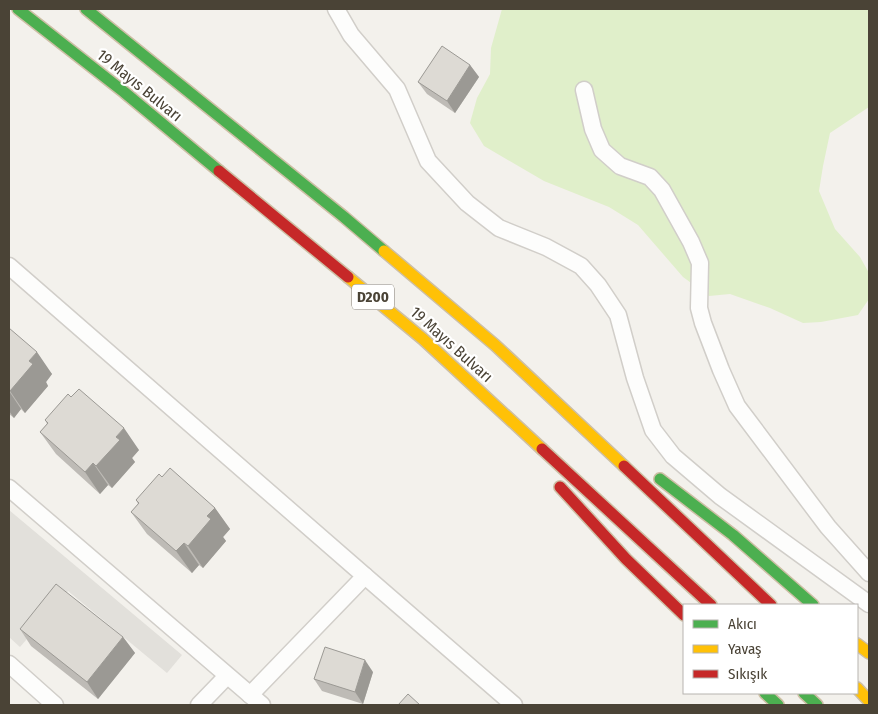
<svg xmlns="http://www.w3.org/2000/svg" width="878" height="714" viewBox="0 0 878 714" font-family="'Fira Sans Condensed',sans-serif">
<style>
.green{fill:#e0efca}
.parking{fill:#e2e0db}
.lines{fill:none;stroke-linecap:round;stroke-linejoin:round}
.street-casing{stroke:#d1cec9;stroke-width:19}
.fast-casing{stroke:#cdbfa5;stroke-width:14}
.slow-casing{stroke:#cdbfa5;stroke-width:14}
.jam-casing{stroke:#cdbfa5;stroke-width:14}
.street{stroke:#fdfdfc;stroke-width:16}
.fast{stroke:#4caf50;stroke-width:11}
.slow{stroke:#ffc107;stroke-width:11}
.jam{stroke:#c62828;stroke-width:11}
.wall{fill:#bebbb6}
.shaded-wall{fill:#9b9994}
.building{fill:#dddad4;stroke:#9b9994}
.labels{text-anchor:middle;stroke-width:4.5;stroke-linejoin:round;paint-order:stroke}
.shield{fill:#fff;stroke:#807b72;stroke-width:1}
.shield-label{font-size:15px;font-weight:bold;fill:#4a4336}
.street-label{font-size:16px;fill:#4a4336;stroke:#fff}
</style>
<rect width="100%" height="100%" fill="#f3f1ec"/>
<polygon class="green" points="502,9 869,9 869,107 830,133 823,166 819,191 835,229 860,257 869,273 869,299 858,315 821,322 803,323 770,308 730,294 709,296 683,277 638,225 609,207 544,181 484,146 470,123 477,98 490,74 491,48"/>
<polygon class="parking" points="9,510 182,655 167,673 68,591 20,647 9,637"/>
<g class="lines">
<g class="street-casing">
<g id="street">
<polyline points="336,9 351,35 397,89 428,161 467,203 499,228 546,247 581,266 598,285 618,315 635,378 653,430 673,456 720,496 869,604"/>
<polyline points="584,90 593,129 602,150 620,166 650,177 662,190 691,242 700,263 699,308 703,323 721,370 737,406 828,527 869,573"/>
<polyline points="9,266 365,576 250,695"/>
<polyline points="9,488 262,705"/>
<polyline points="365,576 514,705"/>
<polyline points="9,664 55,705"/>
<polyline points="199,705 227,676"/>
</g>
</g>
<g class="fast-casing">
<g id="fast">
<polyline points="18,9 124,92 219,171"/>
<polyline points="86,9 344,217 384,251"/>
<polyline points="660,479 733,535 813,605"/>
<polyline points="765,693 778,705"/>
<polyline points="804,693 817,705"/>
</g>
</g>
<g class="slow-casing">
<g id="slow">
<polyline points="384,251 495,345 624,466"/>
<polyline points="348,277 423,339 542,449"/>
<polyline points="857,644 869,653"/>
<polyline points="857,688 869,701"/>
</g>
</g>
<g class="jam-casing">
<g id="jam">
<polyline points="219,171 348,277"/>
<polyline points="542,449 711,605"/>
<polyline points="624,466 771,605"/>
<polyline points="560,487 626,559 684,615"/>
</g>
</g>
<use href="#street" class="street"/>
<use href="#fast" class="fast"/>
<use href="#slow" class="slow"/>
<use href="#jam" class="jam"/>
</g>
<g class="wall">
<polygon points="470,65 479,77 455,113 427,94 418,82"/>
<polygon points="9,328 52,374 46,382 48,386 25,413 21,409 14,418 9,414"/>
<polygon points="45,420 139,450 132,458 135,462 112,488 108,485 100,494 56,454 40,432 47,424"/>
<polygon points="136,500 215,508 230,529 223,537 226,541 203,568 199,565 192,573 147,534 131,512 138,504"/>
<polygon points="20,629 123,637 135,653 98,699 31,646"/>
<polygon points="373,672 363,704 322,691 314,679"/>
</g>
<g class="shaded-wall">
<polygon points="470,65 479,77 455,113 447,101"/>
<polygon points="37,352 52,374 46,382 48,386 25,413 10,391 29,361"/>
<polygon points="9,391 21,409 14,418 9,411"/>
<polygon points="124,428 139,450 132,458 135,462 112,488 96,466 116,437"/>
<polygon points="93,463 108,485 100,494 85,472"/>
<polygon points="215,508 230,529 223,537 226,541 203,568 188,546 207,516"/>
<polygon points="184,543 199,565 192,573 176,551"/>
<polygon points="123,637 135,653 98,699 87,682"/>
<polygon points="365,660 373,672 363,704 355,692"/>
</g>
<g class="building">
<polygon points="442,46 470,65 447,101 418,82"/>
<polygon points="9,328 37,352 29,361 33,364 10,391 9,390"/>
<polygon points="79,389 124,428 116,437 120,440 96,466 93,463 85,472 40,432 48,423 45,420 68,394 71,397"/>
<polygon points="170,468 215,508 207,516 211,519 188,546 184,543 176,551 131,512 139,503 136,500 159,474 162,477"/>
<polygon points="56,584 123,637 87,682 20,629"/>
<polygon points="325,647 365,660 355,692 314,679"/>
<polygon points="408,694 420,705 398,705"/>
</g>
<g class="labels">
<rect class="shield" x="352" y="284.5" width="42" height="25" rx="4"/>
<g class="shield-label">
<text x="373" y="302">D200</text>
</g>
<g class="street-label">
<text transform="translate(140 85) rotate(39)" y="6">19 Mayıs Bulvarı</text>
<text transform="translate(452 344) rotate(42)" y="6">19 Mayıs Bulvarı</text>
</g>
</g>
<rect width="878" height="714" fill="none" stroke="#4a4336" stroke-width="20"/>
<rect x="683" y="604" width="175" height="90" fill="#ffffff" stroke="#b7b4af"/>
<rect x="693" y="620" width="25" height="8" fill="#4caf50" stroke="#b7b4af"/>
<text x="728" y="629" font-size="15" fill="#4a4336">Akıcı</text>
<rect x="693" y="645" width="25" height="8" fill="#ffc107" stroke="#b7b4af"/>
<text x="728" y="654" font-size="15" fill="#4a4336">Yavaş</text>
<rect x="693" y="670" width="25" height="8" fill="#c62828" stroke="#b7b4af"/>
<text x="728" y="679" font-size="15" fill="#4a4336">Sıkışık</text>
</svg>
